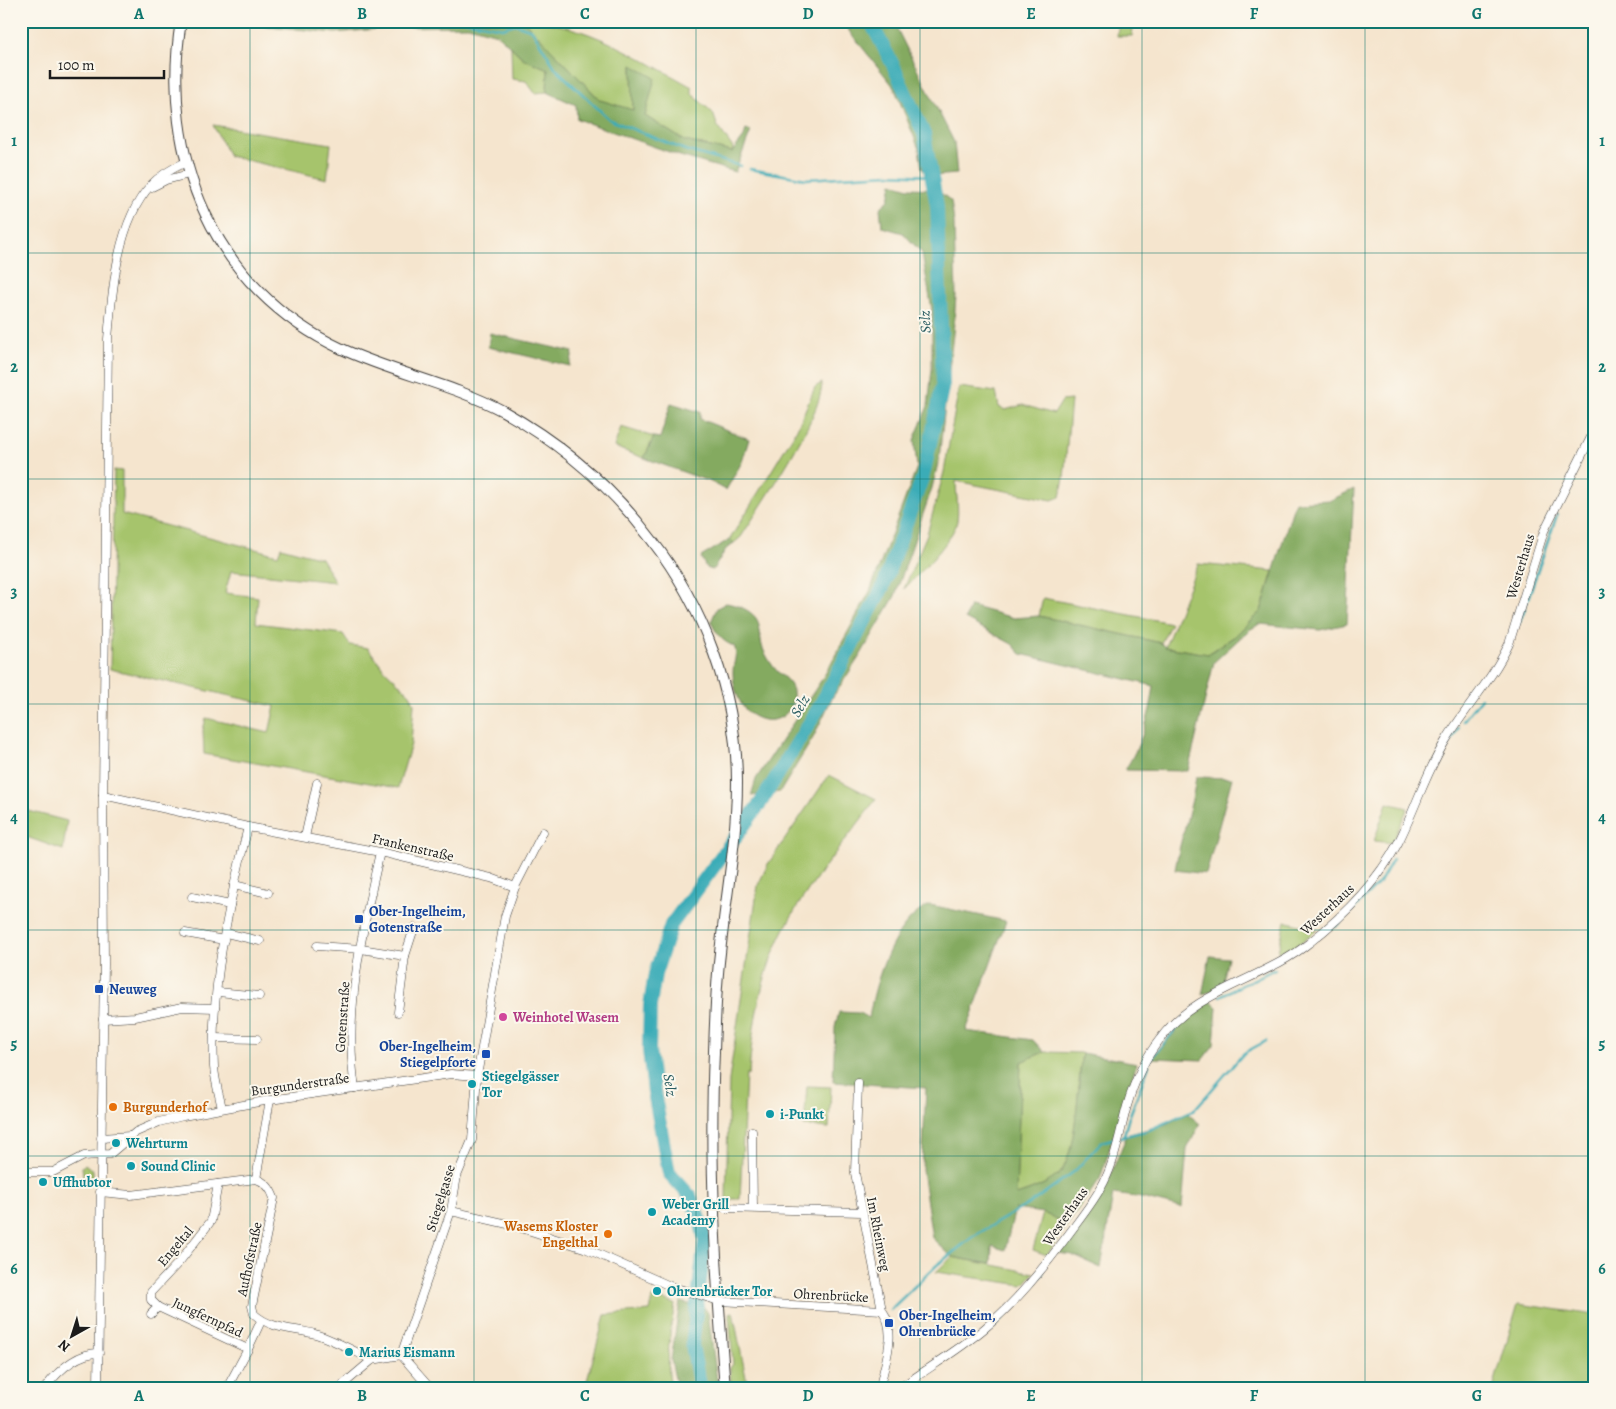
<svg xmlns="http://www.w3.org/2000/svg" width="1616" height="1409" viewBox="0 0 1616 1409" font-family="Alegreya,serif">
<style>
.green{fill:#a6c46c;stroke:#617044}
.forest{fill:#84aa60;stroke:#50633e}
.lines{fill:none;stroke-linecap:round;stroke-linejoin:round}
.stream{stroke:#3bacb7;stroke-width:2.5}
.river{stroke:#3bacb7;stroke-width:14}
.minor-casing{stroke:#3d3a37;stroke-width:9}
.major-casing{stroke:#3d3a37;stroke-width:12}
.minor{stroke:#fff;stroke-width:8}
.major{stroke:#fff;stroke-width:10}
.grid{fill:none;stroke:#0f766e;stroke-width:1;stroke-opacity:0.55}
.transit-dot{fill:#1a4fb4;stroke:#fbf7ec;stroke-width:2}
.hotel-dot{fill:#d1479c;stroke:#fbf7ec;stroke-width:2}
.culture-dot{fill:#0f9aa8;stroke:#fbf7ec;stroke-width:2}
.food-dot{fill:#e8710a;stroke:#fbf7ec;stroke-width:2}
.labels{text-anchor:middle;stroke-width:4;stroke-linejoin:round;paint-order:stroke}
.street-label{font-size:14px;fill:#1c1c1c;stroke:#fbf7ec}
.transit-label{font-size:14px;font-weight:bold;fill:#164399;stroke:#fbf7ec;text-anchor:start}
.hotel-label{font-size:14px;font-weight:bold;fill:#b23c85;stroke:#fbf7ec;text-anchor:start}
.culture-label{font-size:14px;font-weight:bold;fill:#0d838f;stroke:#fbf7ec;text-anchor:start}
.food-label{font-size:14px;font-weight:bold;fill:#c56008;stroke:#fbf7ec;text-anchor:start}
.water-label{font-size:15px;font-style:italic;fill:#2a5d62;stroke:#fbf7ec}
.neatline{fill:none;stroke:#0f766e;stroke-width:2}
.grid-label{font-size:16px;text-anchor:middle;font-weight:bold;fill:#0f766e}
</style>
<rect width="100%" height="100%" fill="#fbf7ec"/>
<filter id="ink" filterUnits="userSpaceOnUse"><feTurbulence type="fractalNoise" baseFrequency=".02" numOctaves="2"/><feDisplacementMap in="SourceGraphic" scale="10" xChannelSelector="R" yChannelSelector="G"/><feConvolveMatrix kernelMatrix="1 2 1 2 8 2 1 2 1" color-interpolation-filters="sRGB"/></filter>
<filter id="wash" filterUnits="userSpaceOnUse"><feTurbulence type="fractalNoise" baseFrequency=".0096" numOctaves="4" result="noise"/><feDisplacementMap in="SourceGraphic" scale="20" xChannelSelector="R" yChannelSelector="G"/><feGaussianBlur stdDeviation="1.12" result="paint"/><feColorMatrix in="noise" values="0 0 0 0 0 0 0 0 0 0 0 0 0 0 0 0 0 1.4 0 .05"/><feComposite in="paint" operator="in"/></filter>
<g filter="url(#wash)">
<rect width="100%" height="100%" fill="#f5e5ce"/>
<g class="green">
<path d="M524,21C584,21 641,59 692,87V94L713,113L717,125L733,148L732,152L685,141L645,116L654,78L632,66L633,111L600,100Z"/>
<polygon points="1119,21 1134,21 1132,36 1117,36"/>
<polygon points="511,47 524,59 548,69 547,92 535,93 526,81 512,79"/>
<polygon points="213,125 331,144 327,179 229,156"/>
<path d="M822,383C822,417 761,505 741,537L734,543L730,539L797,429L815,387Z"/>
<path d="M959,387L996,392L999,407L1005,410L1023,405L1054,414L1062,401L1071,400L1064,478L1060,497L1052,500L956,481C956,494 959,508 957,521C953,541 919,574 904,589L927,534L944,472Z"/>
<polygon points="621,427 654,437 644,458 614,447"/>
<polygon points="114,470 122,471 122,514 278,555 281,547 321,558 335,582 231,571 225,593 258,597 256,623 343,634 350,645 368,648 384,669 410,694 414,703 411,744 398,788 204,754 203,730 206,718 269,733 275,706 110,669"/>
<polygon points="1198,564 1273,571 1261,611 1235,636 1208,654 1165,647"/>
<polygon points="1043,598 1171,623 1161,643 1039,616"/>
<path d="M829,775L876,799C842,847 799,893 776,947C759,987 752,1031 749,1074H746L740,1199H732L731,1202L728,1201L726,1198L729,1080L758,885L768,864Z"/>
<polygon points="1387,803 1408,808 1392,843 1374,841"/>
<polygon points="21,809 67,821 63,850 21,835"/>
<polygon points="1285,921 1317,930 1292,949 1278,952"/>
<path d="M1044,1052L1082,1053C1077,1086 1079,1148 1060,1173C1053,1182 1027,1192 1016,1195L1021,1061Z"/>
<polygon points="807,1086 831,1087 829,1128 804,1126"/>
<polygon points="85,1164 93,1171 93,1178 89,1183 84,1181 82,1167"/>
<polygon points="1043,1213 1068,1224 1047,1255 1033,1250"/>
<polygon points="952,1257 1034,1273 1023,1285 936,1272"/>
<path d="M653,1297L675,1304C670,1333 665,1358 671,1388H585L605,1315L650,1311Z"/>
<polygon points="1518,1304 1595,1315 1595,1388 1493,1388"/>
<polygon points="733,1312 748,1388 731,1388 730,1368 733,1364 729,1313"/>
</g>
<g class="forest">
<polygon points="220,21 524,21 600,100 633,110 632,65 655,78 645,116 685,141 732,152 744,137 746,129 751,131 735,172 680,156 577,119 576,105 547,92 548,69 524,59 497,34 468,26 398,27 335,33"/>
<polygon points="848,21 893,21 954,142 957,174 933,176 922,169 919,149 894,87 849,31"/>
<polygon points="892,183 909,188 936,189 951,201 954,222 956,296 953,334 939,459 932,488 895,596 860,656 832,698 813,738 780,792 751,796 756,779 824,676 870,591 917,467 914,440 928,406 932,369 932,310 922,253 903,233 882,227 880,208 889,200"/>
<polygon points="490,333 573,352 570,366 488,347"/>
<polygon points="671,403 700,412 700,419 749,439 742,462 726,490 711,482 644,458 654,437 660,438"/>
<path d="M1354,489L1347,624L1320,630L1260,624L1249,630L1214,662L1188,771L1125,770C1141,745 1150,717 1154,686L1021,654L1012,644L965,619L970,606L1014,618L1039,616L1161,643L1165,647L1208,654L1235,636L1261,611L1295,502L1331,500Z"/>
<polygon points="730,539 734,543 726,549 713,570 706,568 701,557"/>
<path d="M726,603C737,605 749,609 756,618C762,627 759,642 764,651C767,657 772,666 777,671C785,679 795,684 793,698C789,727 755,726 742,705C736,695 733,683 733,672C733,663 738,654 734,646C722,642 716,633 711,622L717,608Z"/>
<path d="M1196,777L1232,778L1206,874L1175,870C1180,838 1192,809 1196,777Z"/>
<path d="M930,905L1006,921L966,1031L1033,1040L1044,1052L1021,1062L1016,1195C1030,1191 1047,1184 1058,1175C1077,1159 1078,1080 1082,1053L1137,1063L1100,1179L1068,1224L1043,1213L1015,1209L1005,1250L992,1246L991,1264L952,1257L932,1238L922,1170L926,1088L833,1082L835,1027L839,1012L859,1013L869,1018C875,981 893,921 930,905Z"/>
<polygon points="1210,956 1228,958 1222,986 1202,995"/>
<polygon points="1210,1001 1217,1007 1214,1045 1202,1060 1152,1058 1192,1013"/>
<polygon points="1187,1113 1200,1124 1187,1149 1182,1208 1142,1198 1113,1194 1101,1268 1072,1255 1058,1253 1105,1188 1127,1135 1166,1124"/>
<polygon points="680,1302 704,1307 708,1313 718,1388 677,1388 671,1360"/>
</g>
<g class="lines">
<g class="stream">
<polyline points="335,21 343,21"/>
<polyline points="465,21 502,28 515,24 532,30 556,69 610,120 685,150 741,166"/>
<polyline points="750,169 806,179 889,174 930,176"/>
<polyline points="1526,604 1557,515"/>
<polyline points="1519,623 1525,608"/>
<polyline points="1463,721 1481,698"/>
<polyline points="1439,761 1459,727"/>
<polyline points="1343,920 1380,882 1393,859"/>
<polyline points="1335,927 1340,923"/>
<polyline points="1220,996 1275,969"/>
<polyline points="1150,1060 1185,1018"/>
<polyline points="1130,1115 1149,1065"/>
<polyline points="1124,1135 1129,1117"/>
<polyline points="1121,1137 1149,1130 1194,1110 1244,1053 1266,1041"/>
<polyline points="890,1310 937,1265 974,1236 1032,1202 1075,1171 1101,1142 1116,1138"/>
<polyline points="1009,1311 1043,1273"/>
<polyline points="991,1330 1008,1312"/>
<polyline points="985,1337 989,1332"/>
</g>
<polyline class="river" points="700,1388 692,1345 705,1241 701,1223 690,1196 669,1173 654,1092 649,1050 650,1006 655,974 671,925 761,802 818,709 883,587 923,476 943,384 937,206 924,134 893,65 870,21"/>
</g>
</g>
<g filter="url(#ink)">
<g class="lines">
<g class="minor-casing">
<g id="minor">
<polyline points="152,187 166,180 189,174"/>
<polyline points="103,795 248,827 380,852 491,878 515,887"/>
<polyline points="305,837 317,783"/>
<polyline points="234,885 268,893"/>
<polyline points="192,897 230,905"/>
<polyline points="185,933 224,940"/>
<polyline points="226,933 260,941"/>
<polyline points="317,946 361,949 405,956"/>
<polyline points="218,992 259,996"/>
<polyline points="398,1012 405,956 414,928"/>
<polyline points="103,1019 135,1017 182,1007 215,1008"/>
<polyline points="215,1038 257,1039"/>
<path d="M858,1083L855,1173L882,1310C897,1330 886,1360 881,1382L883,1388"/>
<path d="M355,1088C343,1011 363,928 380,852"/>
<path d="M222,1108C219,1095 215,1081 214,1067C210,987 229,904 248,827"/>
<polyline points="752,1131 753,1208"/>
<polyline points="101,1138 130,1136"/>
<polyline points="21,1172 53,1172 84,1156 110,1154 136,1132 159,1122 183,1116 270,1100 451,1074 477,1076"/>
<polyline points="256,1179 270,1100"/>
<path d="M100,1192L131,1195L256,1179C266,1182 271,1189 274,1198L252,1306L254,1314C272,1330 294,1328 315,1334C335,1340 354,1351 372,1360"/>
<polyline points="724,1208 861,1212"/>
<polyline points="451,1211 512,1225 587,1249 670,1286 719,1301 882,1310"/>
<polyline points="158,1307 248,1349 261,1321"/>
<polyline points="151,1314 158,1307 151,1300 151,1292 180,1261 211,1221 218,1184"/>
<polyline points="401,1355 451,1211 457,1176 472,1140 477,1076 505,916 515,887 543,832"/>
<polyline points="401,1355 430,1388"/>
<path d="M45,1388C58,1371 77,1353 99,1353"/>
<path d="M98,1388L104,964L103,795L108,339C112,292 117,221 151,185C160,175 173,168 186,162"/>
<polyline points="227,1388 248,1349"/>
<polyline points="339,1388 372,1360 401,1355"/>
<path d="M900,1388C928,1368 959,1350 985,1328C1016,1302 1041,1271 1065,1239C1078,1221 1094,1202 1104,1182C1116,1158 1120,1131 1127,1106C1134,1082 1145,1058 1160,1039C1196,989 1264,980 1309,943C1345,915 1376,884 1398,843C1415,810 1426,772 1446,740C1466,707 1492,680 1509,644L1544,531L1595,429"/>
</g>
</g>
<g class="major-casing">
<path id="major" d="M181,21C159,156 214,290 342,349C394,373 452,384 503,411C560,443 611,486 651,539C704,607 737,695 737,782C737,840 726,896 720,953C716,986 715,1019 714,1052C709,1163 716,1276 725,1388"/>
</g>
<use href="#minor" class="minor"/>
<use href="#major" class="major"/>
</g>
</g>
<path class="grid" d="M250,21V1388M474,21V1388M696,21V1388M920,21V1388M1142,21V1388M1365,21V1388M21,253H1595M21,479H1595M21,704H1595M21,930H1595M21,1156H1595"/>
<g class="transit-dot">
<rect x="354" y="914" width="10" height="10" rx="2.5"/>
<rect x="94" y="984" width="10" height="10" rx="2.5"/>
<rect x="481" y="1049" width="10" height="10" rx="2.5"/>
<rect x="884" y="1318" width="10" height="10" rx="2.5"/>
</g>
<circle class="hotel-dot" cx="503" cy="1017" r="5"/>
<g class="culture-dot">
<circle cx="472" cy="1084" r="5"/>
<circle cx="770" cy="1114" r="5"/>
<circle cx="116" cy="1143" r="5"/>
<circle cx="131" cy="1166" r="5"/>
<circle cx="43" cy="1182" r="5"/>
<circle cx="652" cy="1212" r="5"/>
<circle cx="657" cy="1291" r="5"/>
<circle cx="349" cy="1352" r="5"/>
</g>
<g class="food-dot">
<circle cx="113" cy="1107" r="5"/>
<circle cx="608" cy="1234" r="5"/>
</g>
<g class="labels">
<g class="street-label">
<text transform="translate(1520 566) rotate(-73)" y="5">Westerhaus</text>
<text transform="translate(413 847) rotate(13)" y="5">Frankenstraße</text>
<text transform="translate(1327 909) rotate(-43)" y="5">Westerhaus</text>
<text transform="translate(342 1017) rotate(-86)" y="5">Gotenstraße</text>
<text transform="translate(300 1084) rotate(-8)" y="5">Burgunderstraße</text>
<text transform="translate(440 1198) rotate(-73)" y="5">Stiegelgasse</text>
<text transform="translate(1065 1216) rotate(-55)" y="5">Westerhaus</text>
<text transform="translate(879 1234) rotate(79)" y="5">Im Rheinweg</text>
<text transform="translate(175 1246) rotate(-50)" y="5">Engeltal</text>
<text transform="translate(249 1259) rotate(-78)" y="5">Aufhofstraße</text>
<text transform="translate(831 1295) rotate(3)" y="5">Ohrenbrücke</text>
<text transform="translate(208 1317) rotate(25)" y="5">Jungfernpfad</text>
</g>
<g class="transit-label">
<text x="369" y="916">Ober-Ingelheim,<tspan x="369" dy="16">Gotenstraße</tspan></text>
<text x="109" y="994">Neuweg</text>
<text x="476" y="1051" text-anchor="end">Ober-Ingelheim,<tspan x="476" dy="16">Stiegelpforte</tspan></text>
<text x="899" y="1320">Ober-Ingelheim,<tspan x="899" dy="16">Ohrenbrücke</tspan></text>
</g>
<g class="hotel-label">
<text x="513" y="1022">Weinhotel Wasem</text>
</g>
<g class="culture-label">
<text x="482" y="1081">Stiegelgässer<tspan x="482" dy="16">Tor</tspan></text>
<text x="780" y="1119">i-Punkt</text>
<text x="126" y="1148">Wehrturm</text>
<text x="141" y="1171">Sound Clinic</text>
<text x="53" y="1187">Uffhubtor</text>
<text x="662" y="1209">Weber Grill<tspan x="662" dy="16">Academy</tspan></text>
<text x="667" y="1296">Ohrenbrücker Tor</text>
<text x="359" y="1357">Marius Eismann</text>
</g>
<g class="food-label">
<text x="123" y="1112">Burgunderhof</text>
<text x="598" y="1231" text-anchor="end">Wasems Kloster<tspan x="598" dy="16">Engelthal</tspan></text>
</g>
<g class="water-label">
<text transform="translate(925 322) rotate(-92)" y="5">Selz</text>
<text transform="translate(800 706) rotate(-59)" y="5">Selz</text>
<text transform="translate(670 1085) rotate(82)" y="5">Selz</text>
</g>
</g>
<rect width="1616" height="1409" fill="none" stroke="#fbf7ec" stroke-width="55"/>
<g transform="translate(72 1336) rotate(219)" stroke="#fbf7ec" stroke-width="4" paint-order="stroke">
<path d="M0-4L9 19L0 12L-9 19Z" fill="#1c1c1c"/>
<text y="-8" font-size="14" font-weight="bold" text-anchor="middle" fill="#1c1c1c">N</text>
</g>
<path d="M50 70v8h114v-8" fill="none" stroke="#1c1c1c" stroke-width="2.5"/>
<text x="58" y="70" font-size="15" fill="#1c1c1c" stroke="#fbf7ec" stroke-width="4" paint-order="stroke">100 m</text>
<rect x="28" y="28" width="1560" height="1354" class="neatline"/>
<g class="grid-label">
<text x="139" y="19">A</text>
<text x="362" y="19">B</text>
<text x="585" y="19">C</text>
<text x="808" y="19">D</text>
<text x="1031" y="19">E</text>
<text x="1254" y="19">F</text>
<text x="1477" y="19">G</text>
<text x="14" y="146">1</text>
<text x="1602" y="146">1</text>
<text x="14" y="372">2</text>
<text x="1602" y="372">2</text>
<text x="14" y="597">3</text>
<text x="1602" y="597">3</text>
<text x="14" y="823">4</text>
<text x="1602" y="823">4</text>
<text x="14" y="1049">5</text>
<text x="1602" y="1049">5</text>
<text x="14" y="1274">6</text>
<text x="1602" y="1274">6</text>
<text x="139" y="1401">A</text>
<text x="362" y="1401">B</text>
<text x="585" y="1401">C</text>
<text x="808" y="1401">D</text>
<text x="1031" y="1401">E</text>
<text x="1254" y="1401">F</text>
<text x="1477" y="1401">G</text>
</g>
</svg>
